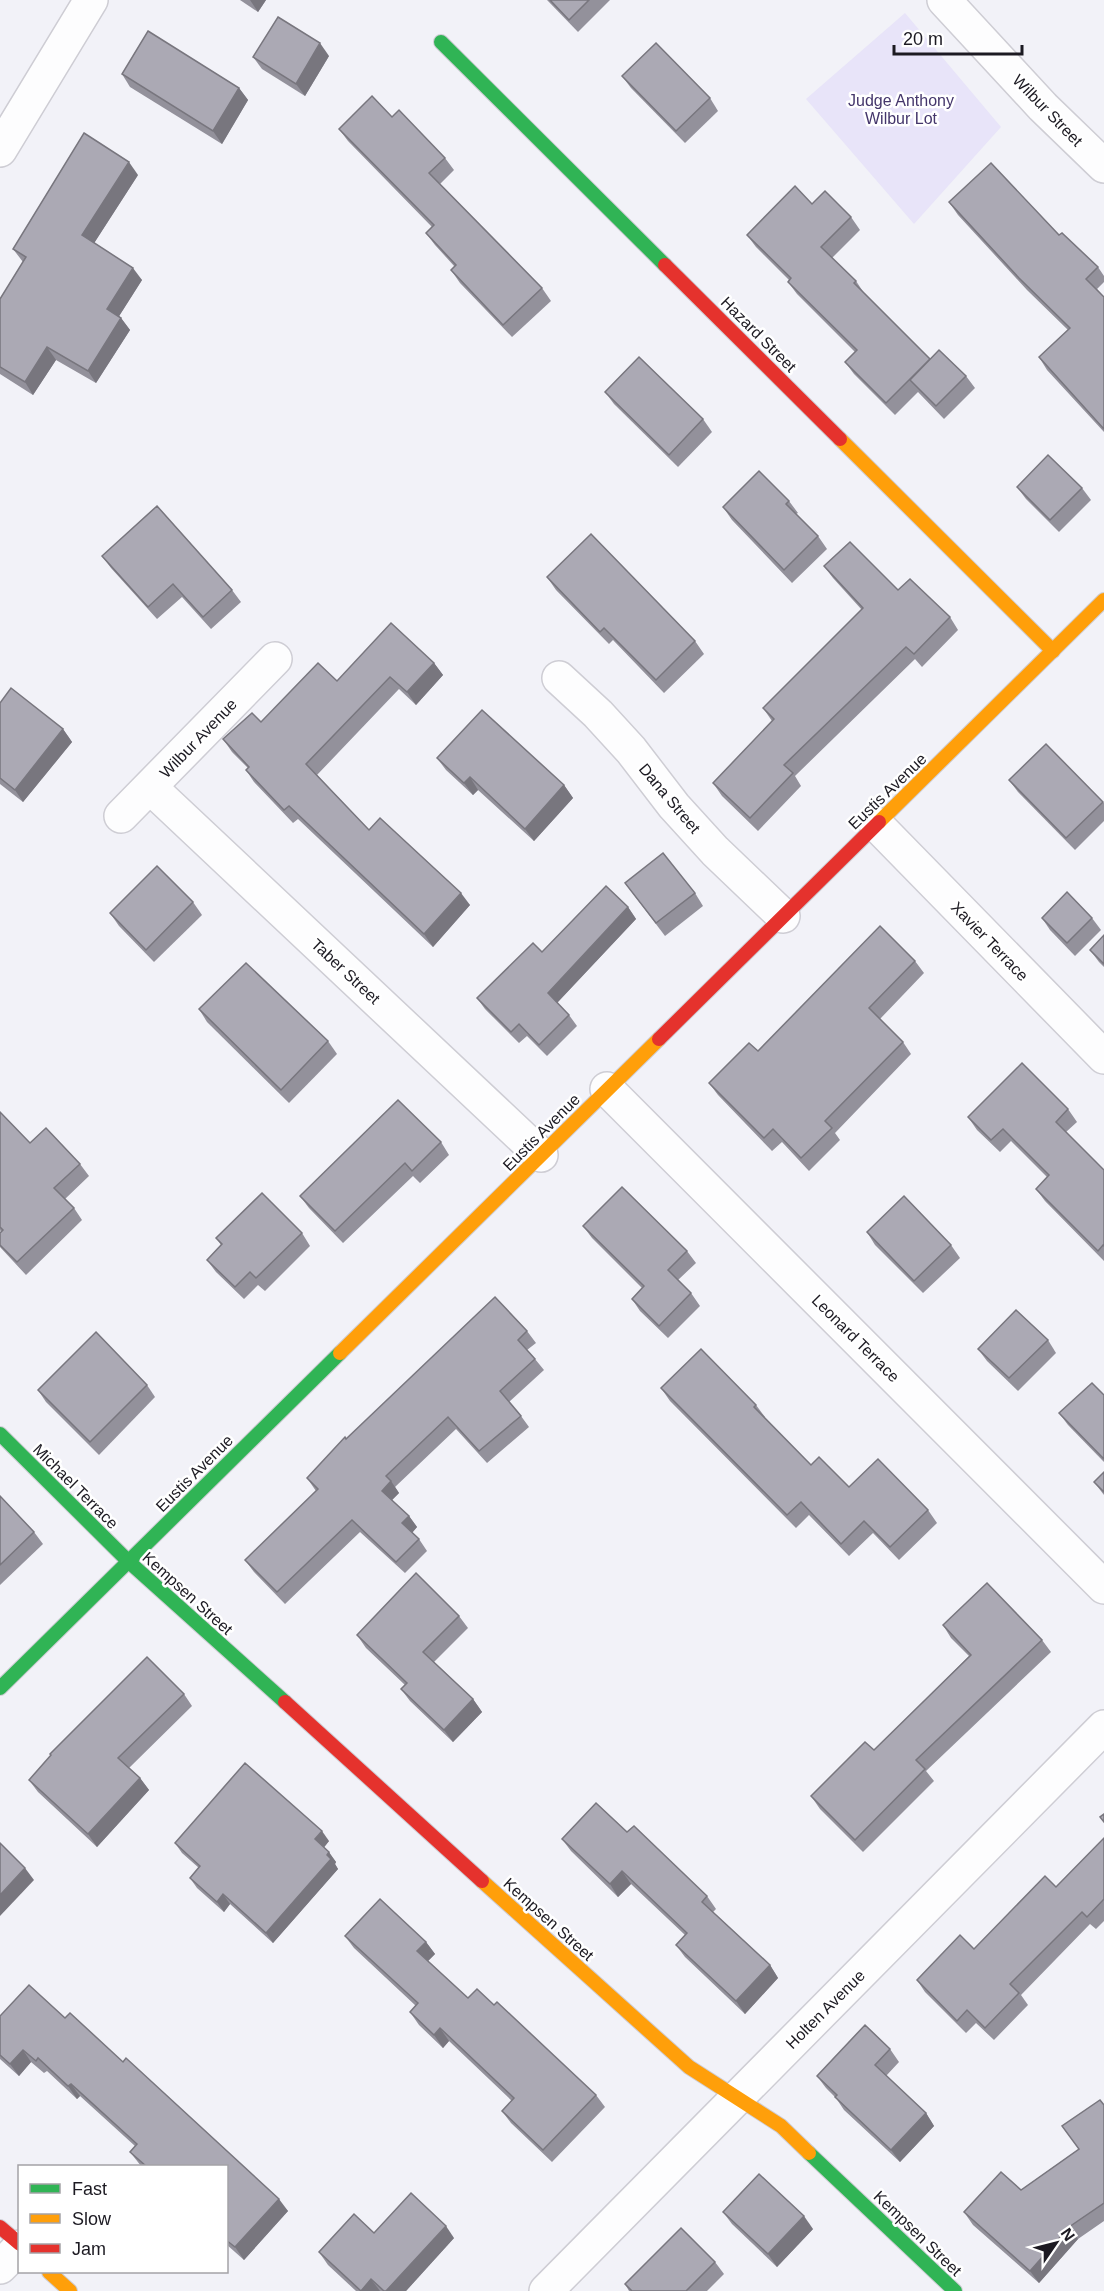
<svg xmlns="http://www.w3.org/2000/svg" width="1104" height="2291" viewBox="0 0 1104 2291" font-family="Helvetica,sans-serif">
<style>
.green{fill:#e8e4f9}
.lines{fill:none;stroke-linecap:round;stroke-linejoin:round}
.street-casing{stroke:#cecdd4;stroke-width:36}
.fast-casing{stroke:#cecdd4;stroke-width:16}
.slow-casing{stroke:#cecdd4;stroke-width:16}
.jam-casing{stroke:#cecdd4;stroke-width:16}
.street{stroke:#fdfdfe;stroke-width:33}
.fast{stroke:#30b455;stroke-width:14}
.slow{stroke:#ff9f0a;stroke-width:14}
.jam{stroke:#e5322d;stroke-width:14}
.wall{fill:#93919b}
.shaded-wall{fill:#78767e}
.building{fill:#aba9b4;stroke:#78767e;stroke-width:1.5}
.labels{text-anchor:middle;stroke-width:5;stroke-linejoin:round;paint-order:stroke}
.park-label{font-size:16px;fill:#44366b;stroke:#fff}
.street-label{font-size:16px;fill:#1c1a22;stroke:#fff}
</style>
<rect width="100%" height="100%" fill="#f2f2f8"/>
<polygon class="green" points="905,13 1001,127 914,224 806,99"/>
<g class="lines">
<g class="street-casing">
<g id="street">
<polyline points="944,0 1043,107 1104,166"/>
<polyline points="0,150 91,0"/>
<polyline points="559,678 598,714 631,750 674,806 715,851 783,916"/>
<polyline points="150,787 541,1155"/>
<polyline points="121,816 275,659"/>
<polyline points="876,824 1104,1057"/>
<polyline points="607,1089 1104,1587"/>
<polyline points="0,2267 20,2247"/>
<polyline points="546,2291 1104,1727"/>
</g>
</g>
<g class="fast-casing">
<g id="fast">
<polyline points="441,42 665,265"/>
<polyline points="0,1434 128,1561 285,1702"/>
<polyline points="0,1688 340,1353"/>
<polyline points="809,2153 955,2291"/>
</g>
</g>
<g class="slow-casing">
<g id="slow">
<polyline points="840,439 1053,651"/>
<polyline points="879,822 1104,600"/>
<polyline points="340,1353 659,1039"/>
<polyline points="482,1881 689,2067 781,2126 809,2153"/>
<polyline points="49,2272 70,2291"/>
</g>
</g>
<g class="jam-casing">
<g id="jam">
<polyline points="665,265 840,439"/>
<polyline points="659,1039 879,822"/>
<polyline points="285,1702 482,1881"/>
<polyline points="0,2227 20,2244"/>
</g>
</g>
<use href="#street" class="street"/>
<use href="#fast" class="fast"/>
<use href="#slow" class="slow"/>
<use href="#jam" class="jam"/>
</g>
<g class="wall">
<polygon points="240,0 266,0 258,12"/>
<polygon points="547,0 610,0 578,32"/>
<polygon points="329,56 305,96 262,69 253,57"/>
<polygon points="122,74 239,88 248,100 222,144 130,87"/>
<polygon points="622,76 710,98 718,111 685,143 631,88"/>
<polygon points="392,117 445,158 454,170 440,184 542,288 551,301 512,337 460,283 451,270 455,267 435,245 426,233 432,227 348,141 339,129"/>
<polygon points="138,175 94,243 142,280 119,316 121,318 130,330 96,383 56,360 33,395 0,374 0,299 23,262 13,249"/>
<polygon points="949,202 1059,235 1098,267 1104,276 1104,282 1097,289 1104,297 1104,432 1047,370 1039,357 1068,330 1027,290 958,215"/>
<polygon points="812,204 851,217 860,230 832,258 856,281 864,293 930,360 966,376 975,388 944,419 918,392 895,415 854,374 845,362 855,352 797,294 788,282 789,280 756,247 747,235"/>
<polygon points="605,392 703,419 712,432 678,467 614,404"/>
<polygon points="1017,487 1082,488 1091,500 1059,532 1026,499"/>
<polygon points="789,501 798,513 796,514 818,536 827,549 792,583 732,520 723,507"/>
<polygon points="102,556 232,590 241,602 211,629 182,597 157,619 111,568"/>
<polygon points="824,566 898,590 950,617 958,630 922,667 915,659 795,776 801,786 758,831 722,796 713,783 772,721 763,708 862,610 833,578"/>
<polygon points="547,577 695,641 704,654 664,693 613,640 609,644 556,590"/>
<polygon points="434,663 443,675 416,705 399,689 317,775 369,830 470,905 433,947 298,819 293,823 254,782 246,770 248,768 232,752 223,739 261,722 337,681"/>
<polygon points="0,703 63,729 72,742 23,802 0,784"/>
<polygon points="437,758 564,785 573,798 534,841 478,790 473,795 446,770"/>
<polygon points="1009,780 1103,802 1104,803 1104,821 1075,850 1018,792"/>
<polygon points="625,883 695,893 703,906 665,936"/>
<polygon points="193,902 202,915 154,962 119,926 110,913"/>
<polygon points="628,907 636,919 557,1003 569,1015 577,1026 547,1056 527,1036 519,1043 485,1009 477,998 542,952"/>
<polygon points="1042,918 1092,918 1101,930 1075,956 1050,930"/>
<polygon points="1104,935 1104,967 1099,962 1090,950"/>
<polygon points="915,961 924,973 880,1019 903,1042 911,1054 835,1133 840,1140 809,1171 782,1142 772,1151 718,1095 709,1083 758,1051"/>
<polygon points="199,1009 328,1041 337,1054 289,1103 207,1022"/>
<polygon points="1068,1109 1077,1122 1066,1132 1104,1170 1104,1261 1045,1201 1036,1189 1047,1177 1011,1141 1000,1152 977,1130 968,1117"/>
<polygon points="0,1112 30,1143 80,1164 89,1176 65,1199 74,1208 82,1220 26,1275 0,1247 0,1233 1,1232 0,1230"/>
<polygon points="441,1142 449,1155 420,1183 413,1176 343,1243 309,1208 300,1196"/>
<polygon points="583,1226 687,1251 696,1263 678,1280 691,1293 700,1306 668,1338 640,1311 632,1299 642,1288 592,1238"/>
<polygon points="867,1232 951,1245 960,1258 923,1293 875,1245"/>
<polygon points="302,1233 310,1246 265,1291 258,1285 244,1299 216,1272 207,1260 221,1245 216,1238"/>
<polygon points="527,1331 536,1343 527,1350 535,1359 544,1370 509,1402 521,1416 529,1427 487,1463 456,1429 395,1487 399,1493 392,1500 409,1516 417,1527 412,1533 419,1539 427,1551 405,1573 360,1532 285,1604 254,1572 245,1560 316,1491 307,1478 346,1439"/>
<polygon points="1048,1340 1056,1353 1018,1391 987,1361 978,1349"/>
<polygon points="147,1385 155,1397 99,1455 46,1402 38,1390"/>
<polygon points="661,1388 756,1405 765,1417 764,1418 811,1465 849,1487 928,1510 937,1523 899,1560 873,1533 849,1556 809,1515 796,1528 670,1401"/>
<polygon points="1104,1395 1104,1462 1068,1425 1059,1413"/>
<polygon points="1104,1472 1104,1495 1094,1482"/>
<polygon points="0,1496 34,1532 43,1544 0,1585"/>
<polygon points="459,1616 468,1628 434,1662 473,1699 482,1712 453,1742 410,1701 401,1689 405,1685 366,1648 357,1635"/>
<polygon points="943,1625 1042,1640 1051,1652 926,1771 934,1781 863,1852 820,1809 811,1796 874,1750 969,1656 951,1638"/>
<polygon points="184,1694 192,1706 129,1768 140,1778 149,1790 97,1847 38,1792 29,1780"/>
<polygon points="627,1832 707,1896 716,1909 713,1912 770,1965 778,1978 745,2014 685,1957 676,1945 685,1935 631,1884 618,1897 571,1851 562,1839"/>
<polygon points="1104,1838 1104,1921 1096,1929 1090,1924 1021,1995 1028,2005 994,2040 976,2023 966,2033 925,1992 917,1980 974,1949 1056,1887"/>
<polygon points="329,1841 324,1847 336,1862 335,1864 338,1869 273,1943 230,1904 224,1912 197,1888 190,1878 199,1868 182,1853 175,1843"/>
<polygon points="345,1936 426,1942 435,1954 428,1961 468,1998 494,2005 596,2095 605,2107 552,2162 511,2123 502,2111 512,2101 449,2041 443,2048 419,2025 410,2012 416,2006 354,1948"/>
<polygon points="0,2016 65,2018 123,2062 288,2211 244,2260 226,2244 226,2166 141,2166 130,2152 135,2146 80,2096 77,2099 47,2071 44,2073 31,2062 19,2076 0,2059"/>
<polygon points="890,2049 899,2062 886,2076 926,2113 934,2126 900,2162 844,2110 836,2098 826,2088 817,2076"/>
<polygon points="1104,2105 1104,2221 1078,2239 1039,2283 973,2225 964,2212 1021,2190 1079,2149"/>
<polygon points="723,2212 813,2229 777,2267 732,2224"/>
<polygon points="374,2233 454,2238 406,2291 356,2291 328,2265 319,2252"/>
<polygon points="715,2262 724,2274 707,2291 629,2291 625,2284"/>
</g>
<g class="shaded-wall">
<polygon points="250,0 266,0 258,12"/>
<polygon points="320,43 329,56 305,96 296,84"/>
<polygon points="239,88 248,100 222,144 213,131"/>
<polygon points="129,162 138,175 91,248 82,235"/>
<polygon points="133,268 142,280 116,321 107,309"/>
<polygon points="121,318 130,330 96,383 88,371"/>
<polygon points="47,347 56,360 33,395 25,382"/>
<polygon points="434,663 443,675 416,705 407,692"/>
<polygon points="63,729 72,742 23,802 15,790"/>
<polygon points="470,777 478,790 473,795 464,783"/>
<polygon points="564,785 573,798 534,841 525,829"/>
<polygon points="461,893 470,905 433,947 424,934"/>
<polygon points="628,907 636,919 556,1004 548,993"/>
<polygon points="391,1481 399,1493 390,1502 382,1491"/>
<polygon points="409,1516 417,1527 410,1535 402,1523"/>
<polygon points="473,1699 482,1712 453,1742 444,1730"/>
<polygon points="140,1778 149,1790 97,1847 88,1834"/>
<polygon points="322,1831 329,1841 322,1850 315,1839"/>
<polygon points="329,1852 336,1862 335,1864 338,1869 273,1943 266,1933"/>
<polygon points="25,1868 34,1880 0,1916 0,1895"/>
<polygon points="622,1871 631,1884 618,1897 610,1884"/>
<polygon points="223,1894 230,1904 224,1912 217,1902"/>
<polygon points="426,1942 435,1954 426,1963 417,1951"/>
<polygon points="770,1965 778,1978 745,2014 736,2001"/>
<polygon points="440,2028 449,2041 443,2048 434,2035"/>
<polygon points="23,2050 31,2062 19,2076 10,2064"/>
<polygon points="71,2084 80,2096 77,2099 68,2086"/>
<polygon points="926,2113 934,2126 900,2162 891,2150"/>
<polygon points="279,2199 288,2211 244,2260 235,2247"/>
<polygon points="804,2216 813,2229 777,2267 768,2254"/>
<polygon points="446,2226 454,2238 406,2291 386,2291"/>
<polygon points="1069,2227 1078,2239 1039,2283 1030,2271"/>
<polygon points="371,2279 380,2291 361,2291"/>
</g>
<g class="building">
<polygon points="550,0 589,0 569,20"/>
<polygon points="278,17 320,43 296,84 253,57"/>
<polygon points="148,31 239,88 213,131 122,74"/>
<polygon points="656,43 710,98 676,131 622,76"/>
<polygon points="372,96 392,117 399,110 445,158 429,173 542,288 503,325 451,270 456,265 426,233 434,225 339,129"/>
<polygon points="84,133 129,162 82,235 133,268 107,309 121,318 88,371 47,347 25,382 0,367 0,299 26,257 13,249"/>
<polygon points="991,163 1059,235 1062,233 1098,267 1086,279 1104,297 1104,429 1039,357 1070,328 1019,278 949,202"/>
<polygon points="795,186 812,204 825,191 851,217 821,247 856,281 854,283 930,359 886,403 845,362 857,350 788,282 791,278 747,235"/>
<polygon points="939,350 966,376 936,406 910,380"/>
<polygon points="639,357 703,419 669,455 605,392"/>
<polygon points="1048,455 1082,488 1050,520 1017,487"/>
<polygon points="759,471 789,501 786,504 818,536 784,570 723,507"/>
<polygon points="157,506 232,590 203,617 173,584 148,607 102,556"/>
<polygon points="591,534 695,641 656,680 604,628 600,632 547,577"/>
<polygon points="850,542 898,590 910,579 950,617 914,654 906,647 784,765 793,773 750,818 713,783 774,719 763,708 863,608 824,566"/>
<polygon points="391,623 434,663 407,692 390,677 306,764 369,830 380,818 461,893 424,934 289,806 284,810 246,770 249,767 223,739 252,713 261,722 318,663 337,681"/>
<polygon points="11,688 63,729 15,790 0,778 0,703"/>
<polygon points="482,710 564,785 525,829 470,777 464,783 437,758"/>
<polygon points="1046,744 1103,802 1066,838 1009,780"/>
<polygon points="663,853 695,893 656,923 625,883"/>
<polygon points="157,866 193,902 146,950 110,913"/>
<polygon points="606,886 628,907 548,993 569,1015 539,1045 519,1024 511,1032 477,998 533,943 542,952"/>
<polygon points="1067,892 1092,918 1067,943 1042,918"/>
<polygon points="880,926 915,961 869,1008 903,1042 825,1121 832,1128 801,1158 773,1129 764,1138 709,1083 749,1043 758,1051"/>
<polygon points="1104,935 1104,964 1090,950"/>
<polygon points="246,963 328,1041 281,1090 199,1009"/>
<polygon points="1022,1063 1068,1109 1056,1122 1104,1170 1104,1246 1103,1245 1098,1251 1036,1189 1049,1175 1003,1129 991,1140 968,1117"/>
<polygon points="398,1100 441,1142 412,1171 405,1163 335,1231 300,1196"/>
<polygon points="0,1112 30,1143 46,1128 80,1164 54,1188 74,1208 17,1262 0,1245 0,1233 3,1230 0,1227"/>
<polygon points="622,1187 687,1251 668,1270 691,1293 659,1326 632,1299 644,1286 583,1226"/>
<polygon points="262,1193 302,1233 256,1278 250,1272 235,1287 207,1260 222,1244 216,1238"/>
<polygon points="904,1196 951,1245 914,1281 867,1232"/>
<polygon points="495,1297 527,1331 518,1340 535,1359 500,1391 521,1416 479,1451 448,1417 386,1476 391,1481 382,1491 409,1516 402,1523 419,1539 396,1562 352,1520 277,1592 245,1560 318,1489 307,1478 345,1437 346,1439"/>
<polygon points="1016,1310 1048,1340 1009,1378 978,1349"/>
<polygon points="96,1332 147,1385 90,1442 38,1390"/>
<polygon points="701,1349 756,1405 754,1407 811,1465 819,1457 849,1487 878,1459 928,1510 890,1547 864,1521 841,1544 801,1502 787,1515 661,1388"/>
<polygon points="1092,1383 1104,1395 1104,1459 1059,1413"/>
<polygon points="1104,1472 1104,1492 1094,1482"/>
<polygon points="0,1496 34,1532 0,1565"/>
<polygon points="416,1573 459,1616 423,1652 473,1699 444,1730 401,1689 407,1683 357,1635"/>
<polygon points="987,1583 1042,1640 916,1760 925,1769 855,1840 811,1796 865,1742 874,1750 971,1655 943,1625"/>
<polygon points="147,1657 184,1694 118,1758 140,1778 88,1834 29,1780 51,1755 50,1754"/>
<polygon points="245,1763 322,1831 315,1839 329,1852 327,1855 331,1859 266,1933 223,1894 217,1902 190,1878 200,1866 175,1843"/>
<polygon points="596,1803 627,1832 634,1826 707,1896 702,1902 770,1965 736,2001 676,1945 687,1933 622,1871 610,1884 562,1839"/>
<polygon points="1104,1814 1104,1822 1100,1817"/>
<polygon points="1104,1838 1104,1899 1087,1917 1082,1912 1010,1984 1019,1993 985,2028 967,2010 957,2021 917,1980 960,1935 974,1949 1045,1876 1056,1887"/>
<polygon points="0,1843 25,1868 0,1895"/>
<polygon points="380,1899 426,1942 417,1951 468,1998 477,1989 494,2005 497,2002 596,2095 543,2150 502,2111 514,2098 440,2028 434,2035 410,2012 418,2003 345,1936"/>
<polygon points="29,1985 65,2018 70,2013 123,2062 126,2058 279,2199 235,2247 226,2240 226,2166 146,2166 130,2152 137,2144 71,2084 68,2086 38,2058 36,2061 23,2050 10,2064 0,2055 0,2016"/>
<polygon points="865,2025 890,2049 875,2065 926,2113 891,2150 835,2097 837,2095 817,2076"/>
<polygon points="1100,2100 1104,2105 1104,2203 1069,2227 1030,2271 964,2212 1001,2172 1021,2190 1079,2149 1062,2126"/>
<polygon points="759,2174 804,2216 768,2254 723,2212"/>
<polygon points="411,2193 446,2226 386,2291 384,2291 371,2279 361,2291 319,2252 354,2214 374,2233"/>
<polygon points="681,2228 715,2262 686,2291 632,2291 625,2284"/>
</g>
<g class="labels">
<g class="park-label">
<text x="901" y="106">Judge Anthony<tspan x="901" dy="18">Wilbur Lot</tspan></text>
</g>
<g class="street-label">
<text transform="translate(1048 110) rotate(46)" y="6">Wilbur Street</text>
<text transform="translate(759 334) rotate(45)" y="6">Hazard Street</text>
<text transform="translate(198 738) rotate(-46)" y="6">Wilbur Avenue</text>
<text transform="translate(887 791) rotate(-44)" y="6">Eustis Avenue</text>
<text transform="translate(670 798) rotate(50)" y="6">Dana Street</text>
<text transform="translate(990 941) rotate(46)" y="6">Xavier Terrace</text>
<text transform="translate(346 971) rotate(43)" y="6">Taber Street</text>
<text transform="translate(541 1132) rotate(-45)" y="6">Eustis Avenue</text>
<text transform="translate(856 1338) rotate(45)" y="6">Leonard Terrace</text>
<text transform="translate(194 1473) rotate(-45)" y="6">Eustis Avenue</text>
<text transform="translate(76 1486) rotate(45)" y="6">Michael Terrace</text>
<text transform="translate(188 1593) rotate(42)" y="6">Kempsen Street</text>
<text transform="translate(549 1919) rotate(42)" y="6">Kempsen Street</text>
<text transform="translate(825 2009) rotate(-45)" y="6">Holten Avenue</text>
<text transform="translate(918 2233) rotate(44)" y="6">Kempsen Street</text>
</g>
</g>
<rect x="18" y="2165" width="210" height="108" fill="#ffffff" stroke="#a4a3a7" stroke-width="1.5"/>
<rect x="30" y="2184" width="30" height="9" fill="#30b455" stroke="#a4a3a7" stroke-width="1.5"/>
<text x="72" y="2195" font-size="18" fill="#1c1a22">Fast</text>
<rect x="30" y="2214" width="30" height="9" fill="#ff9f0a" stroke="#a4a3a7" stroke-width="1.5"/>
<text x="72" y="2225" font-size="18" fill="#1c1a22">Slow</text>
<rect x="30" y="2244" width="30" height="9" fill="#e5322d" stroke="#a4a3a7" stroke-width="1.5"/>
<text x="72" y="2255" font-size="18" fill="#1c1a22">Jam</text>
<g transform="translate(1056 2243) rotate(55)" stroke="#ffffff" stroke-width="4.5" paint-order="stroke">
<path d="M0-4.5L10 22L0 15L-10 22Z" fill="#1c1a22"/>
<text y="-9" font-size="16" font-weight="bold" text-anchor="middle" fill="#1c1a22">N</text>
</g>
<path d="M894 45v9h128v-9" fill="none" stroke="#1c1a22" stroke-width="3"/>
<text x="903" y="45" font-size="18" fill="#1c1a22" stroke="#ffffff" stroke-width="4.5" paint-order="stroke">20 m</text>
</svg>
